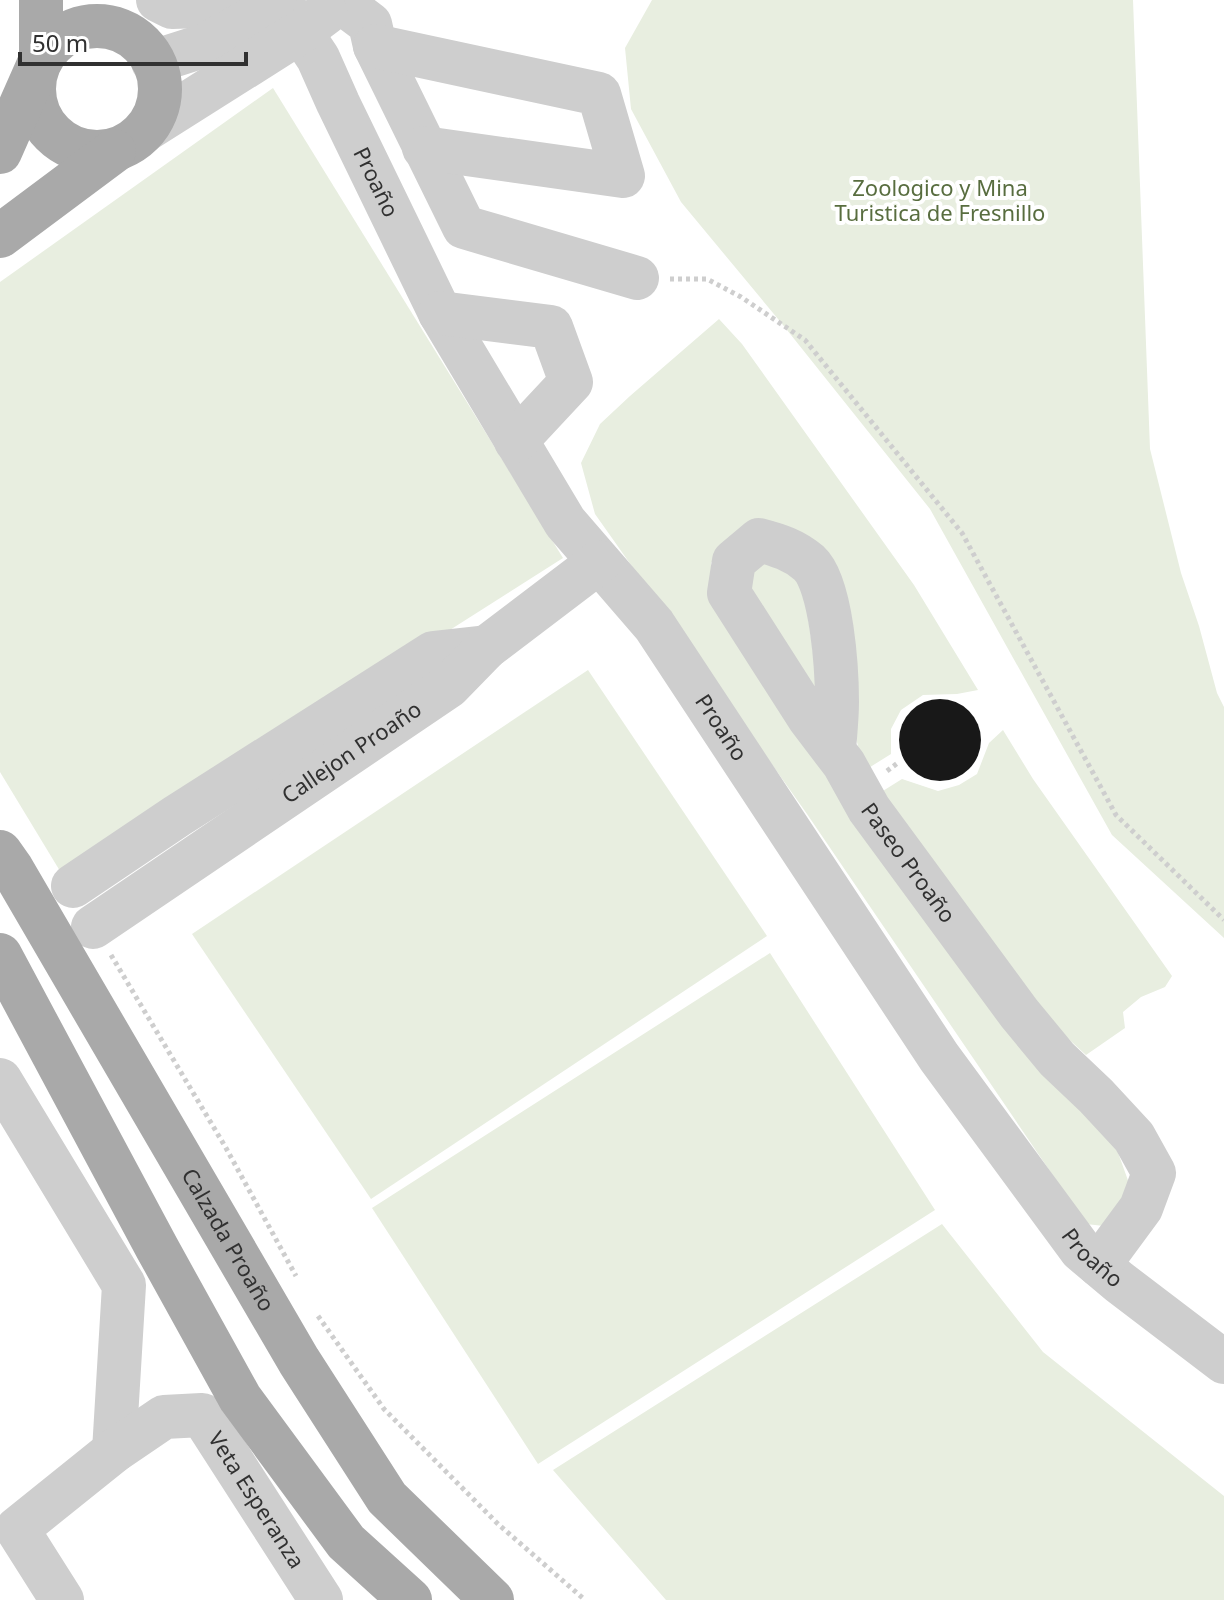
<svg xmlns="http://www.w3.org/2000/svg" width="1224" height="1600" viewBox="0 0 1224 1600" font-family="'Noto Sans',sans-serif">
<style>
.green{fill:#e8eee0}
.building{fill:#181818}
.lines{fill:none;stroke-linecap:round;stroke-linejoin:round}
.path{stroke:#cecece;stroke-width:5;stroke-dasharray:4 4;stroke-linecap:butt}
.minor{stroke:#cecece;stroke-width:44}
.major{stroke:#a9a9a9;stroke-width:44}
.labels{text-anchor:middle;stroke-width:8;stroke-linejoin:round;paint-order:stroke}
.street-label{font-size:22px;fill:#313131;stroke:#fff}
.park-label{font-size:22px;fill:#586d3f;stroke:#fff}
</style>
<rect width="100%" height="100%" fill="#fff"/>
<g class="green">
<polygon points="652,0 1133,0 1150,449 1181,573 1199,626 1217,693 1224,707 1224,938 1112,835 930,509 783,325 681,202 631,109 625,48"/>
<polygon points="273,88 563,558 63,876 0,772 0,282"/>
<polygon points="719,319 742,344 914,585 978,690 957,694 923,695 901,710 891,729 891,754 867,769 861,758 856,738 842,603 737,533 711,563 713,605 1116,1147 1130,1186 1104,1226 1086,1224 807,814 595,514 581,463 600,424 630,396"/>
<polygon points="756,558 802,574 818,688 807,691 742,588"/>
<polygon points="588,670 767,936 371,1199 192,934"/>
<polygon points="1003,730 1033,779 1172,976 1165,987 1141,997 1123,1012 1125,1028 1086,1055 1039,1012 878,794 902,779 938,791 959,785 977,774 989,743"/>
<polygon points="770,953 935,1210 538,1464 372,1208"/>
<polygon points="942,1224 1043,1352 1224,1496 1224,1600 666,1600 553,1470"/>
</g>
<circle class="building" cx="940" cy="740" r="41"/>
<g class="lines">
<g class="path">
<polyline points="670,279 707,279 741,297 805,340 962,533 1116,815 1224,920"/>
<polyline points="887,771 899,762"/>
<polyline points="111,955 226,1148 296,1276"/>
<polyline points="318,1316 384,1409 498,1524 585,1600"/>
</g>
<g class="minor">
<path id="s1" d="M158,0L172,7L281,3L318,58L338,103L440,313L565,522L654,625L939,1057L1081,1250L1119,1282L1224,1362"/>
<polyline points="338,0 370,24 375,46 464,227 637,278"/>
<polyline points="375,46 599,94 623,176 424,148"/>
<polyline points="153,62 206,45 275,6"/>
<polyline points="147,129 302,31 326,13"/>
<polyline points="440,313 551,327 571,382 516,441"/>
<path id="s2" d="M834,751C835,735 837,718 837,702C837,671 832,584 809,563C794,550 778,545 759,540L734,561L729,593L809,718L844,764L869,809L1019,1013L1057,1059L1096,1096L1134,1137L1154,1173L1141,1208L1099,1265"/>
<polyline points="73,886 177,816 433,653 487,647"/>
<path id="s3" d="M93,927L449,686L487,647L599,562"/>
<polyline points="0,1080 124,1285 114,1451"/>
<path id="s4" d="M62,1600L17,1529L114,1451L164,1417L202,1415L321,1600"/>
</g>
<g class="major">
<circle cx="97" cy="89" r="63"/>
<polyline points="0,152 41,59 41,0"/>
<polyline points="0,236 114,151"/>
<path id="s5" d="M0,852L12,869L299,1361L387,1498L492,1600"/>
<polyline points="0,955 157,1248 240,1398 346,1542 410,1600"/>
</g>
</g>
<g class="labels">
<g class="street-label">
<text dy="8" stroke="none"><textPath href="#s1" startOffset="328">Proaño</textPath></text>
<text dy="8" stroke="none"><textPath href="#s1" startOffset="976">Proaño</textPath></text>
<text dy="8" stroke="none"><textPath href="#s3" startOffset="312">Callejon Proaño</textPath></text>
<text dy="8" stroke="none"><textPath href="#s2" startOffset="638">Paseo Proaño</textPath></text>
<text dy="8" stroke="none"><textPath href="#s5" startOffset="450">Calzada Proaño</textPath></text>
<text dy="8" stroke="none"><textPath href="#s1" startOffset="1624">Proaño</textPath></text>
<text dy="8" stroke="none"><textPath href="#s4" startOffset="408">Veta Esperanza</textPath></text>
</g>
<g class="park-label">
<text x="940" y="196">Zoologico y Mina<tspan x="940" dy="25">Turistica de Fresnillo</tspan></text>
</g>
</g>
<path d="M20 52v12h226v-12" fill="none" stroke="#313131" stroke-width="4"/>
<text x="32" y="52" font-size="24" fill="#313131" stroke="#ffffff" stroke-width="6" paint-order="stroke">50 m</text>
</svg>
